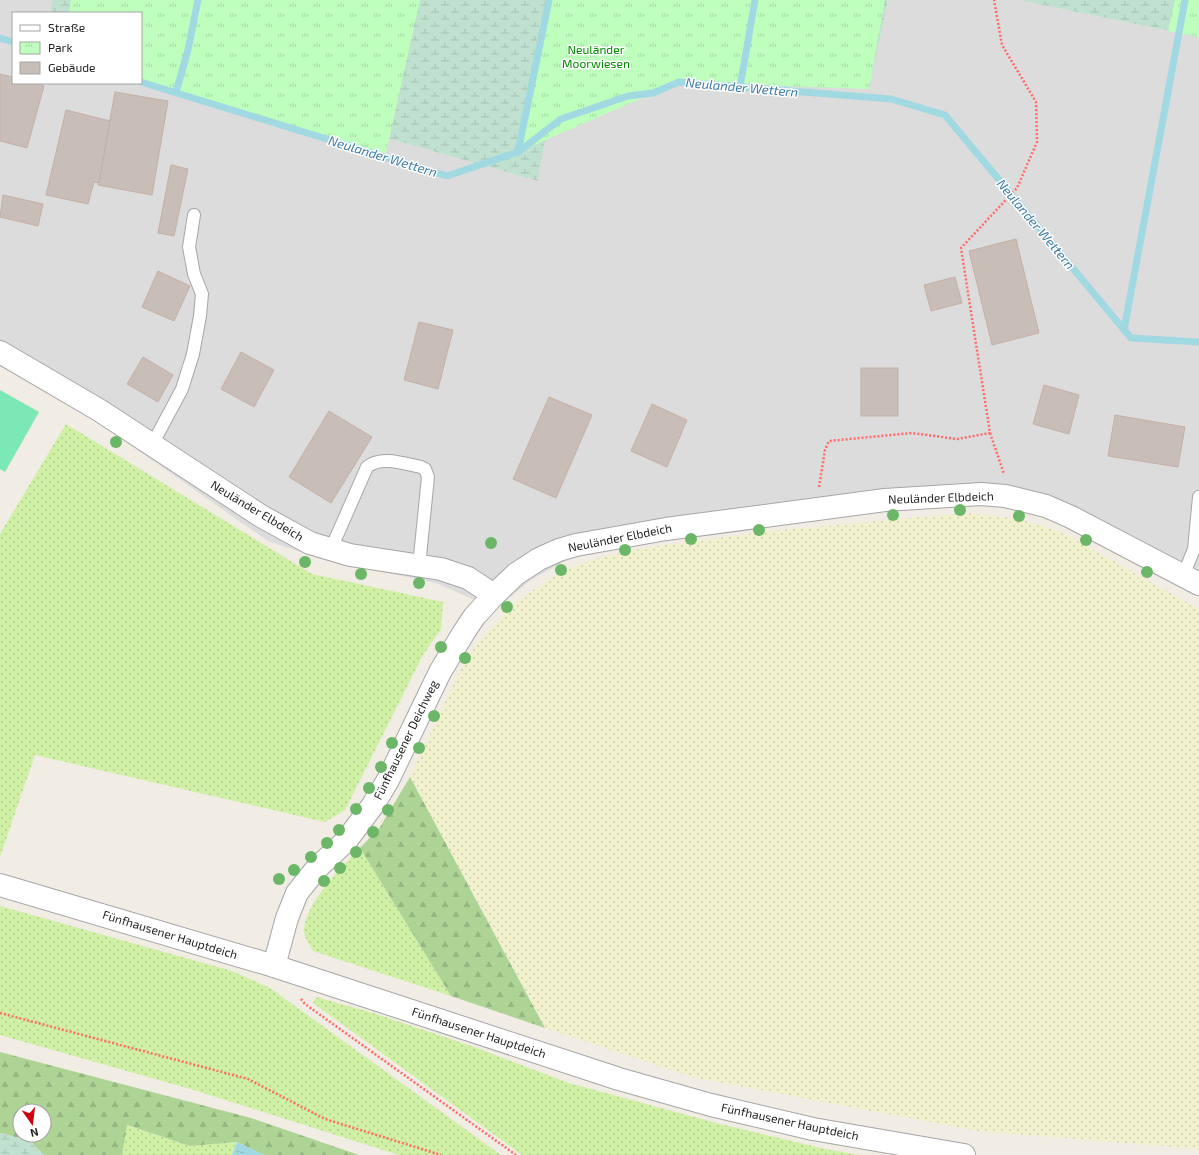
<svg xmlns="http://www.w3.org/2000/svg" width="1199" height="1155" viewBox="0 0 1199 1155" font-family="'Exo 2',sans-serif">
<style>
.residential{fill:#dddcdc}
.farmland{fill:url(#farmland-dots)}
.grass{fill:url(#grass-dots)}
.forest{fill:url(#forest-firs);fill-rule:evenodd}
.wetland{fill:url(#wetland-marsh)}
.park{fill:url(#park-tufts)}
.pitch{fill:#7be8b5}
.water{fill:url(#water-ripples)}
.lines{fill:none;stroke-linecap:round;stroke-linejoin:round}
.stream{stroke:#a1d9e3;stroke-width:7}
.building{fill:#c9bdb7;stroke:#c4b0a5}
.service-casing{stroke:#a6a6a6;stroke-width:14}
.minor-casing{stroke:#a6a6a6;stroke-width:24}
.tertiary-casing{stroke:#a6a6a6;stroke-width:24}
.path{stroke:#ff6b67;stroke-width:2.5;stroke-dasharray:2 2;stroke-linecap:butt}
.service{stroke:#fff;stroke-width:12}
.minor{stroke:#fff;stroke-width:22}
.tertiary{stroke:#fff;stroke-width:22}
.tree{fill:#6cb667}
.labels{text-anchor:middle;stroke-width:3;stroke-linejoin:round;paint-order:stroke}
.park-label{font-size:12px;fill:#008a01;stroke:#fff}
.street-label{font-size:12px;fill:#1f1f1f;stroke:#fff}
.water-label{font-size:13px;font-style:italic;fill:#3c7ba8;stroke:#fff}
</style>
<defs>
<pattern id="farmland-dots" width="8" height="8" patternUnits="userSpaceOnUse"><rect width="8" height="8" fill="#f1f1ce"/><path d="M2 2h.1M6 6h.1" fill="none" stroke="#ceceb0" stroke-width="1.8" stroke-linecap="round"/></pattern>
<pattern id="grass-dots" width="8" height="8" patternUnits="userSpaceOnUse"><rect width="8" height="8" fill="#d0f0a6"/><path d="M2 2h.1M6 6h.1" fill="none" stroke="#b2cd8e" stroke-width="1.8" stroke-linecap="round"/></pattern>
<pattern id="forest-firs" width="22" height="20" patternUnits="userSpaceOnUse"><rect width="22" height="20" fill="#add495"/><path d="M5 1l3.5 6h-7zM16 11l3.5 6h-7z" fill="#94b680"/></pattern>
<pattern id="wetland-marsh" width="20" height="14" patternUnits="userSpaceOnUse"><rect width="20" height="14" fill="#c0e1cf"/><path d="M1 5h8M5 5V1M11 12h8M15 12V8" fill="none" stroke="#a5c1b1"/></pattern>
<pattern id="park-tufts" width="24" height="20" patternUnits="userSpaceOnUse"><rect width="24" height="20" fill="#beffbe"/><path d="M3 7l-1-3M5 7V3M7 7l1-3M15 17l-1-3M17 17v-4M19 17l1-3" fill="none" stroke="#a3daa3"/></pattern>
<pattern id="water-ripples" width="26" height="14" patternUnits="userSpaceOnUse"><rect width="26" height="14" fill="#a1d9e3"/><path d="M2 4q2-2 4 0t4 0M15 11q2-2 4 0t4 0" fill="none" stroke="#8abac2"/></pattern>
</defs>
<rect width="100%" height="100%" fill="#f1ece4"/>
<polygon class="residential" points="0,0 52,0 50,13 13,13 13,83 141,83 141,68 538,181 555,80 869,89 888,0 1018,0 1199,37 1199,595 1097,540 1036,514 990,505 887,511 753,527 618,547 568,559 531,580 495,609 436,583 324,560 268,541 93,419 0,364"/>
<polygon class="farmland" points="965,513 1015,518 1062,532 1199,609 1199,1149 978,1131 692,1077 545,1028 410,777 457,676 479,641 516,602 556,575 594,559 650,547 771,531"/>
<g class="grass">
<polygon points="66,424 312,574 443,602 441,629 423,655 345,810 325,822 35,755 0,857 0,534"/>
<path d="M360,848L451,996L313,951C310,945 304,937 304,931C305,903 341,868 360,848Z"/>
<polygon points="0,906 232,971 270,988 501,1155 399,1155 194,1090 0,1035"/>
<polygon points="316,997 373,1013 474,1047 569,1083 716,1123 825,1149 860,1155 522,1155 313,1003"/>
<polygon points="126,1125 190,1146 237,1142 232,1155 122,1155"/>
</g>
<g class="forest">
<polygon points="410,777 545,1028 451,996 360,848 380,827"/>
<path d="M0,1052L251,1118L359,1155H264L237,1142L190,1146L127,1125L122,1155H44L30,1141L0,1133ZM20,1111H44V1135H20Z"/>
</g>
<g class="wetland">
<polygon points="52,0 888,0 869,89 555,80 538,181 141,68 141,13 50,13"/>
<polygon points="1018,0 1199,0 1199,37"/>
<polygon points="0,1133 30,1141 44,1155 0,1155"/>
</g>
<g class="park">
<polygon points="71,0 420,0 385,157 141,82 141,13 69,13"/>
<polygon points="549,0 885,0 869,89 679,82 518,152"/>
<polygon points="1175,0 1199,0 1199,37 1168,31"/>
</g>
<polygon class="pitch" points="0,390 39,412 5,472 0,469"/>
<polygon class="water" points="237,1142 264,1155 232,1155"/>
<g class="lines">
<g class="stream">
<polyline points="0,38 13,42"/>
<polyline points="141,82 447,176 518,152 561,119 628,96 653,93 679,82 891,99 945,115 1131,338 1199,342"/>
<polyline points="740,87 755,0"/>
<polyline points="176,92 188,50 198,0"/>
<polyline points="518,152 549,0"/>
<polyline points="1124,330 1185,0"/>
</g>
</g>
<g class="building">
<polygon points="0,74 13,77 13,83 34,83 44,86 27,148 0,141"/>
<polygon points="115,92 168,101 152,195 98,185"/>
<polygon points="66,110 110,121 99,183 94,182 88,204 46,195"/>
<polygon points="171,165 188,169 174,236 158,233"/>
<polygon points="3,195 43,204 38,226 0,217"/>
<polygon points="1016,239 1039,333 992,345 969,251"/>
<polygon points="158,271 190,286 174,321 142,307"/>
<polygon points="955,277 962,303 931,311 924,285"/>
<polygon points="419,322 453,330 438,389 404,380"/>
<polygon points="241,352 274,370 254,407 221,389"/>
<polygon points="143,357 173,375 158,402 127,384"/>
<rect x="861" y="368" width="37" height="48"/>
<polygon points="1044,385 1079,395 1069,434 1033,424"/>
<polygon points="549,397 592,415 556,498 513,479"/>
<polygon points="652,404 687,420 667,467 631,451"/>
<polygon points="329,411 372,437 331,503 289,477"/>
<polygon points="1115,415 1185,427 1178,467 1108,456"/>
</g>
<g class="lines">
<g class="service-casing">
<g id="service">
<polyline points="152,445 182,389 193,354 200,316 202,294 194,274 189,247 194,215"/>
<path d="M331,549L367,467C381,455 405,464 421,467L425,469L428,477L419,566"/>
<polyline points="1183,576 1194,549 1199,497"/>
</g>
</g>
<g class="minor-casing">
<g id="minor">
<polyline points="0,352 99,410 261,516 310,543 350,555 441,569 468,578 494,595"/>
<polyline points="274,966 287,918 297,893 317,868 346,841 373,805 388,780 440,672 464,632 474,617 494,595 516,574 539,559 559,550 576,545 666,529 885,500 981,494 1005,496 1046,506 1071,517 1199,584"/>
</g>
</g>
<g class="tertiary-casing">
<polyline id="tertiary" points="0,885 274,966 619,1079 711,1105 813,1129 964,1155"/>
</g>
<g class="path">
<polyline points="990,433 1004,474"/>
<polyline points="819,487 825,450 829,441 912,433 957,439 990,433 961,248 1017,188 1037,142 1036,102 1002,45 994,0"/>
<polyline points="301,999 305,1004 516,1155"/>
<polyline points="0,1013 248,1079 325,1119 441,1155"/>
</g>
<use href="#service" class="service"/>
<use href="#minor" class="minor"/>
<use href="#tertiary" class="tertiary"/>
</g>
<g class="tree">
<circle cx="116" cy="442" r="6"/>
<circle cx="960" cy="510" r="6"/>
<circle cx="893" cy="515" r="6"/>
<circle cx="1019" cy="516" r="6"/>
<circle cx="759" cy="530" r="6"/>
<circle cx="691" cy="539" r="6"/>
<circle cx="1086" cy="540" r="6"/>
<circle cx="491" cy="543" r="6"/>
<circle cx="625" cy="550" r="6"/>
<circle cx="305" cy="562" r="6"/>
<circle cx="561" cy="570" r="6"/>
<circle cx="1147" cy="572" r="6"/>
<circle cx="361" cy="574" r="6"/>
<circle cx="419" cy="583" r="6"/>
<circle cx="507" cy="607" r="6"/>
<circle cx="441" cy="647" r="6"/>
<circle cx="465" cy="658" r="6"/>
<circle cx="434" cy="716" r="6"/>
<circle cx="392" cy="743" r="6"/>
<circle cx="419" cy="748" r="6"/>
<circle cx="381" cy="767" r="6"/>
<circle cx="369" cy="788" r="6"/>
<circle cx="356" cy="809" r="6"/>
<circle cx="388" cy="810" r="6"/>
<circle cx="339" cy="830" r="6"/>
<circle cx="373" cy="832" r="6"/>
<circle cx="327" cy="843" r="6"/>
<circle cx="356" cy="852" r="6"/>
<circle cx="311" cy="857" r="6"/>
<circle cx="340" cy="868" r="6"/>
<circle cx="294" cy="870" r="6"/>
<circle cx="279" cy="879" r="6"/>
<circle cx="324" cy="881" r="6"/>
</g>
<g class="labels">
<g class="park-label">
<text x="596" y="54">Neuländer<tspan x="596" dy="14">Moorwiesen</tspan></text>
</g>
<g class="street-label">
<text transform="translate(941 498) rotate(-2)" y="4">Neuländer Elbdeich</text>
<text transform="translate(257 511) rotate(31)" y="4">Neuländer Elbdeich</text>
<text transform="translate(620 538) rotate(-11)" y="4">Neuländer Elbdeich</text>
<text transform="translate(406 740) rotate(-64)" y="4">Fünfhausener Deichweg</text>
<text transform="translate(170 935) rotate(17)" y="4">Fünfhausener Hauptdeich</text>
<text transform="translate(479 1033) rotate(18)" y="4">Fünfhausener Hauptdeich</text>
<text transform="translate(790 1122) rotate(12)" y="4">Fünfhausener Hauptdeich</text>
</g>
<g class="water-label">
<text transform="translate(742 87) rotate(5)" y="5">Neulander Wettern</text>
<text transform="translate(383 156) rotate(17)" y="5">Neulander Wettern</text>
<text transform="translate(1036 224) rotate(50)" y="5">Neulander Wettern</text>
</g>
</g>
<rect x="12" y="12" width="130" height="72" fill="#ffffff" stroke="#a5a5a5"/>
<rect x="20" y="25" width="20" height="6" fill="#ffffff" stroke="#a5a5a5"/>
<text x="48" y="32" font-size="12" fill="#1f1f1f">Straße</text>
<rect x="20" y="42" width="20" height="12" fill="url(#park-tufts)" stroke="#a5a5a5"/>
<text x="48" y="52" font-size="12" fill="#1f1f1f">Park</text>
<rect x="20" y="62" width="20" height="12" fill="#c9bdb7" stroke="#a5a5a5"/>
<text x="48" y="72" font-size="12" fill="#1f1f1f">Gebäude</text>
<g transform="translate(32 1123) rotate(166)"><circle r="19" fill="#ffffff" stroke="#a5a5a5"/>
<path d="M0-3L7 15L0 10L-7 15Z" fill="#ce0010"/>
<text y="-6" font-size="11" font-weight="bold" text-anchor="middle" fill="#1f1f1f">N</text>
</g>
</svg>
